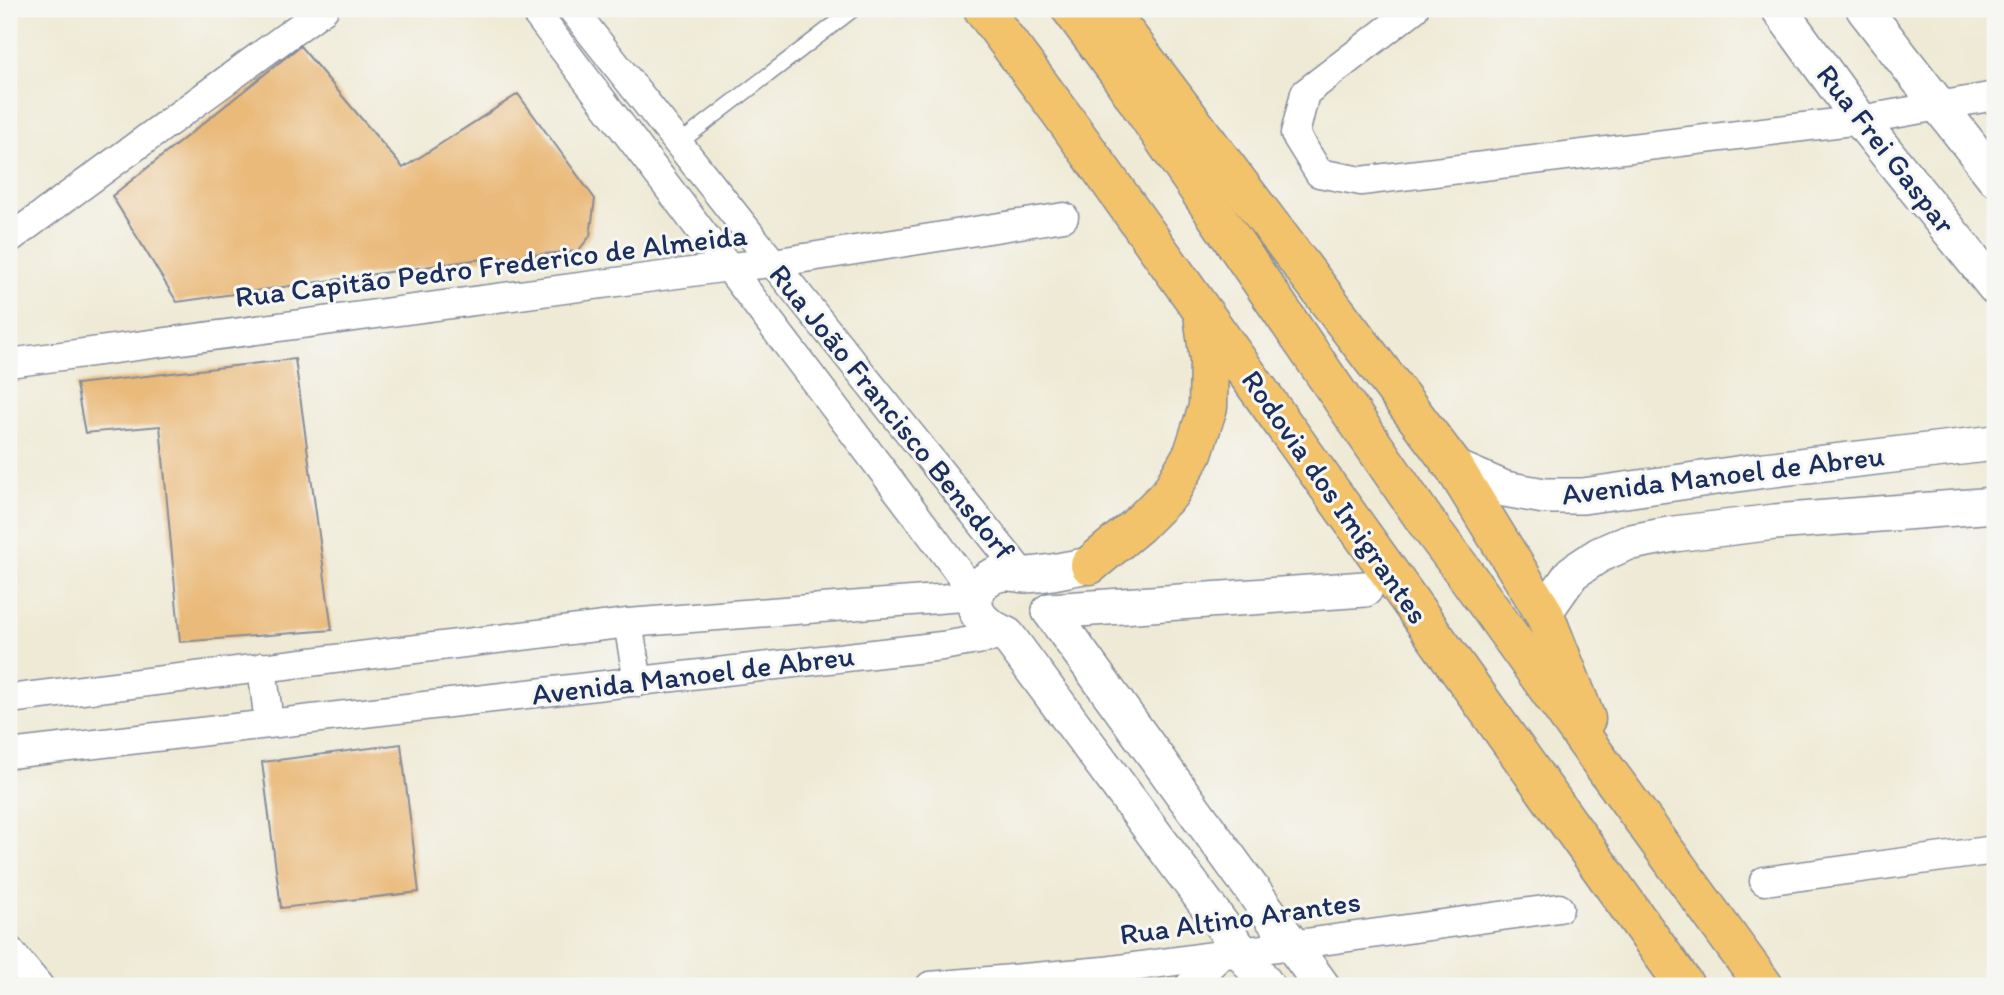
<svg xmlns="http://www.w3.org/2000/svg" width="2004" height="995" viewBox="0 0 2004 995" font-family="Itim,sans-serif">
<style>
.building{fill:#eaba7a}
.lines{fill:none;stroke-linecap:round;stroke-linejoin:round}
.service-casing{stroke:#858c9a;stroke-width:17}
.minor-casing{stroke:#858c9a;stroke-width:31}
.tertiary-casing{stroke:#858c9a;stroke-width:38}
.motorway-casing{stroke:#858c9a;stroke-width:41}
.service{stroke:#fff;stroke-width:14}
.minor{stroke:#fff;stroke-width:28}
.tertiary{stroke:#fff;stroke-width:35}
.motorway{stroke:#f2c36a;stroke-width:38}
.labels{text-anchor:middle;stroke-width:6;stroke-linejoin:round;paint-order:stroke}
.street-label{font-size:30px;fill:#1b2f5e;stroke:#f6f6f2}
</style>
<rect width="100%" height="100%" fill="#f6f6f2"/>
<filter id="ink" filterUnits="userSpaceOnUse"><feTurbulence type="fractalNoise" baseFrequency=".0143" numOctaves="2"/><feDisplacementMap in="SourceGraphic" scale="14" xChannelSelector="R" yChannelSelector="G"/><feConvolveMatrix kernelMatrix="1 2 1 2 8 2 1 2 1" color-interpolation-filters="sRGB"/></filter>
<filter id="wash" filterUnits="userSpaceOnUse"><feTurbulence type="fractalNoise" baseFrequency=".00686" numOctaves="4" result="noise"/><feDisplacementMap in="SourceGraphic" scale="28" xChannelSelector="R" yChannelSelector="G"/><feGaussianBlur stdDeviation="1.57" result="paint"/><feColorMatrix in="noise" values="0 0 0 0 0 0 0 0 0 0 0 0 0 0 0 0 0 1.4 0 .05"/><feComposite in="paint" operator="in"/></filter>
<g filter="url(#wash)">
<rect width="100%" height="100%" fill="#efead5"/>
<g id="blocks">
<g class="building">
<polygon points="300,46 403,168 518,94 595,199 590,236 578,251 474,260 177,302 112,196"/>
<polygon points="295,359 332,630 180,642 160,426 85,433 76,384"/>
<polygon points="401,744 419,892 281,908 262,762"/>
</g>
</g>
</g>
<g filter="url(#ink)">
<use href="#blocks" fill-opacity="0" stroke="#858c9a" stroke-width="2"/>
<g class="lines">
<g class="service-casing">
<polyline id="service" points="678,144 854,9"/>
</g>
<g class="minor-casing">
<g id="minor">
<polyline points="533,9 938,544 976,596"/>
<polyline points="572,9 773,263 1024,576"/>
<polyline points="1414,9 1305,93 1295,134 1319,173 1361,181 1860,120 1995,96"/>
<polyline points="9,239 324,9"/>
<polyline points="9,363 729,267 773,263 1064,217"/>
<polyline points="628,623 638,682"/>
<polyline points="262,667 269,723"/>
<polyline points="9,699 628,623 976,596"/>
<polyline points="9,754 942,646 1007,635"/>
<polyline points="1764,881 1995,850"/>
<polyline points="9,950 39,986"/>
<polyline points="930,986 1104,971 1559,908"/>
<polyline points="1189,986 1221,955"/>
</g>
</g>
<g class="tertiary-casing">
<g id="tertiary">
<polyline points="1779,9 1860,120 1995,287"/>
<polyline points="1864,9 1995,178"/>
<polyline points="1454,467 1505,489 1544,496 1583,496 1765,470 1995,443"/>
<path d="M1090,565C1069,568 1046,575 1025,575C1019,575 1014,573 1009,573C992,572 975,584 975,602C975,620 993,629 1007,635L1267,986"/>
<polyline points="1050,611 1322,986"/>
<polyline points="1050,611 1365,589"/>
<polyline points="1544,613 1572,573 1599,555 1626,543 1674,534 1775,522 1995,505"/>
</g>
</g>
<g class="motorway-casing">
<g id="motorway">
<polyline points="983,9 1060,112 1685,986"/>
<polyline points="1071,9 1117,71 1424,519 1469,579 1602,764 1764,986"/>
<polyline points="1107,9 1454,467 1544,613 1586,719"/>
<polyline points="1090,565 1137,526 1170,493 1193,453 1208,407 1209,360 1203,314"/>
</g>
</g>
<use href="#service" class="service"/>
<use href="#minor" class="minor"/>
<use href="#tertiary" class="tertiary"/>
<use href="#motorway" class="motorway"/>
</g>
</g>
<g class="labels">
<g class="street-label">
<text transform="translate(1886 149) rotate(52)" y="10">Rua Frei Gaspar</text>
<text transform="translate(491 266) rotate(-7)" y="10">Rua Capitão Pedro Frederico de Almeida</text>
<text transform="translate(892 412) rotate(51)" y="10">Rua João Francisco Bensdorf</text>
<text transform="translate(1723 475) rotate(-7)" y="10">Avenida Manoel de Abreu</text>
<text transform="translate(1335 497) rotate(55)" y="10">Rodovia dos Imigrantes</text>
<text transform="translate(693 675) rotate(-7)" y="10">Avenida Manoel de Abreu</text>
<text transform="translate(1240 918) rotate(-8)" y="10">Rua Altino Arantes</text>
</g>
</g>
<rect width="2004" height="995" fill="none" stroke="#f6f6f2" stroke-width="35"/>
</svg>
